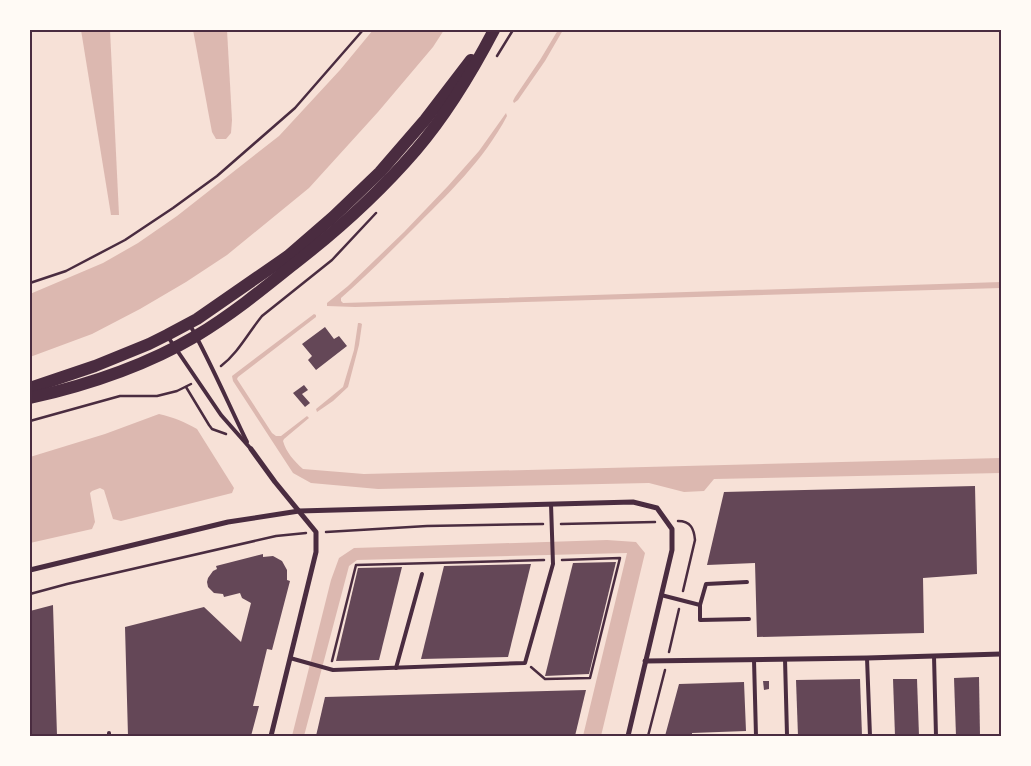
<svg xmlns="http://www.w3.org/2000/svg" width="1031" height="766" viewBox="0 0 1031 766" font-family="'Work Sans',sans-serif">
<style>
.water{fill:#dcb8b0}
.building{fill:#644757}
.lines{fill:none;stroke-linecap:round;stroke-linejoin:round}
.path{stroke:#4a2c40;stroke-width:2.5}
.service{stroke:#4a2c40;stroke-width:4}
.minor{stroke:#4a2c40;stroke-width:5}
.primary{stroke:#4a2c40;stroke-width:12}
.neatline{fill:none;stroke:#4a2c40;stroke-width:2}
</style>
<rect width="100%" height="100%" fill="#f7e1d7"/>
<g class="water">
<polygon points="81,30 110,30 119,215 111,215"/>
<polygon points="193,30 227,30 232,120 231,133 226,139 216,139 212,132"/>
<polygon points="373,30 444,30 433,47 378,112 309,188 227,255 186,282 140,309 92,334 30,357 30,294 103,263 138,243 177,216 279,136 340,70"/>
<polygon points="558,30 563,30 545,61 518,100 514,103 513,101 515,97 540,60"/>
<path d="M506,113L507,116C484,160 447,195 412,230C389,253 366,276 341,298V301L343,303L1001,282V288L355,307L327,306V303L348,286L404,232L448,186L479,151Z"/>
<path d="M314,314L316,315V317L238,377L237,379L272,433L276,436H281L307,416L309,418L284,439L283,441C286,452 294,461 303,469L364,474L1001,458V473L714,479L704,491L684,492L649,483L378,489L311,483L293,473L233,381L232,376Z"/>
<polygon points="358,323 360,323 362,324 359,345 348,387 333,401 317,412 316,409 343,387 354,350"/>
<path d="M159,414C173,417 185,422 197,429L234,488L232,493L121,521L113,519L104,490L100,488L92,491L90,493L95,522L92,529L30,543V457L105,434Z"/>
<polygon points="607,540 636,542 645,553 601,736 583,736 627,553 357,560 349,566 304,736 292,736 331,580 339,558 354,548"/>
</g>
<g class="building">
<polygon points="325,327 334,339 339,336 347,346 316,370 308,360 312,356 302,344"/>
<polygon points="304,385 308,390 302,394 310,403 305,407 293,393"/>
<polygon points="975,486 977,574 923,578 924,633 757,637 755,563 707,565 724,492"/>
<polygon points="263,554 263,557 273,556 282,561 287,570 287,580 290,581 272,650 267,649 253,706 259,706 251,736 128,736 125,627 204,607 240,641 241,642 251,603 242,598 240,593 224,597 223,594 214,593 208,587 207,582 208,578 213,571 217,569 216,566"/>
<polygon points="616,562 589,674 545,676 573,563"/>
<polygon points="531,564 508,657 421,659 444,566"/>
<polygon points="402,567 379,660 336,661 358,568"/>
<polygon points="53,605 57,736 30,736 30,611"/>
<polygon points="979,677 980,736 956,736 954,678"/>
<polygon points="860,679 862,736 798,736 796,680"/>
<polygon points="893,679 917,679 919,736 895,736"/>
<polygon points="763,681 769,681 769,689 764,690"/>
<polygon points="744,682 746,731 692,733 692,736 665,736 679,684"/>
<polygon points="586,690 575,736 316,736 325,697"/>
</g>
<g class="lines">
<g class="path">
<polyline points="497,56 513,30"/>
<polyline points="30,283 66,271 125,240 173,208 217,176 295,108 363,30"/>
<path d="M221,366C238,353 248,333 262,316L332,260L376,213"/>
<polyline points="186,387 209,425 212,429 226,434"/>
<polyline points="30,421 120,396 157,396 177,391 191,384"/>
<path d="M678,521C691,521 694,529 695,540L683,591"/>
<polyline points="561,524 655,522"/>
<polyline points="326,532 427,526 543,524"/>
<polyline points="30,594 67,584 276,536 306,533"/>
<polyline points="669,652 679,609"/>
<polyline points="332,661 356,565 544,560"/>
<polyline points="531,667 545,679 590,678 620,558 562,560"/>
<polyline points="648,736 665,670"/>
</g>
<g class="service">
<path d="M190,325C211,363 228,403 247,442"/>
<polyline points="168,337 221,415 251,449"/>
<polyline points="661,595 700,605 700,620 749,619"/>
<polyline points="700,605 706,584 747,582"/>
<polyline points="934,656 936,736"/>
<polyline points="290,658 333,670 525,663 553,564 551,504"/>
<polyline points="867,658 870,736"/>
<polyline points="785,659 787,735 786,736"/>
<polyline points="754,660 756,736"/>
<polyline points="396,668 422,574"/>
<polyline points="109,733 109,736"/>
</g>
<g class="minor">
<polyline points="251,449 275,482 316,532 316,552 271,736"/>
<polyline points="30,570 228,522 299,511 633,502 657,508 672,529 672,550 628,736"/>
<polyline points="645,661 867,658 1001,654"/>
</g>
<g class="primary">
<polyline points="30,388 95,366 149,344 167,335 197,319 288,256 333,217 380,172 425,120 471,60"/>
<path d="M30,398C88,385 145,366 196,336C231,315 263,289 294,264C338,230 379,193 416,150C447,114 472,72 494,30"/>
</g>
</g>
<rect width="1031" height="766" fill="none" stroke="#fffaf5" stroke-width="62"/>
<rect x="31" y="31" width="969" height="704" class="neatline"/>
</svg>
